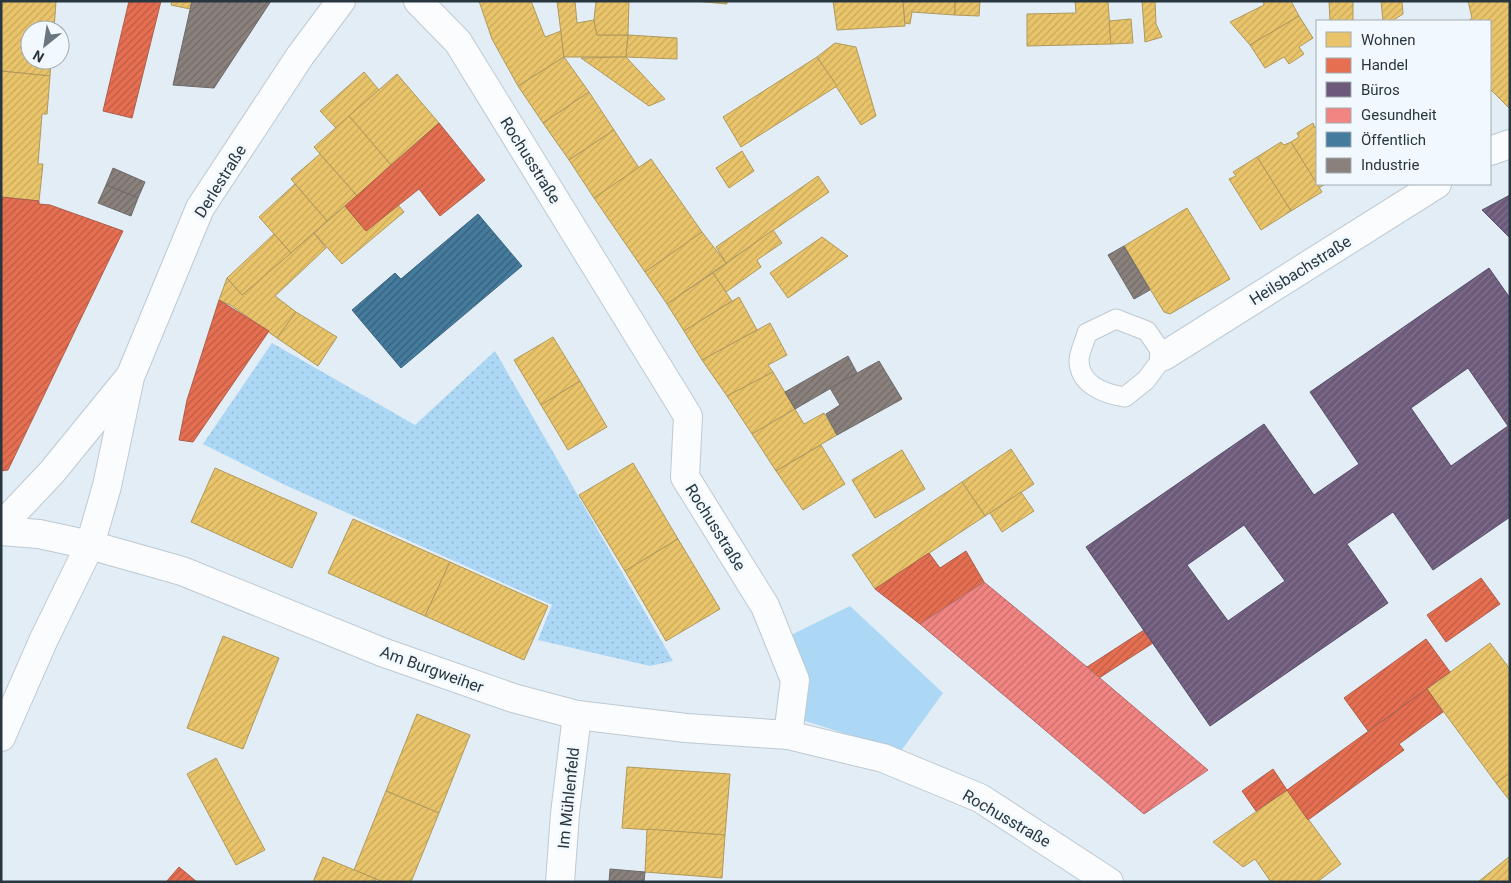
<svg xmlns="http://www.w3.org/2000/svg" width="1511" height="883" viewBox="0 0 1511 883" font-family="Roboto,sans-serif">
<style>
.grass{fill:#acd7f5}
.park{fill:url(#park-dots)}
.homes{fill:url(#homes-hatch);stroke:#af995d}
.shops{fill:url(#shops-hatch);stroke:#ae5e4c}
.offices{fill:url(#offices-hatch);stroke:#584e68;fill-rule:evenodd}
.health{fill:url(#health-hatch);stroke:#b56d6e}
.public{fill:url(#public-hatch);stroke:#3c6681}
.industry{fill:url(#industry-hatch);stroke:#6d6a6a}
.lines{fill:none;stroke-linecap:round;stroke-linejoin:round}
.service-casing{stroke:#bec9d2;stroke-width:21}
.minor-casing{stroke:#bec9d2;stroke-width:30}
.tertiary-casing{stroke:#bec9d2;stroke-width:30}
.primary-casing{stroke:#bec9d2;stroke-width:30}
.service{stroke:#fbfcfe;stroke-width:19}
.minor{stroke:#fbfcfe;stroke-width:28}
.tertiary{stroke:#fbfcfe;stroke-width:28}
.primary{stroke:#fbfcfe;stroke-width:28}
.labels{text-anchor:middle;stroke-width:5;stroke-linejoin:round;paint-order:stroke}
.street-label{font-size:16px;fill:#28363f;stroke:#f2f9fe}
</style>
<defs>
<pattern id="park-dots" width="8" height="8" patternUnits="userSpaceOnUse" patternTransform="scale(1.25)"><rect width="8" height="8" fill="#acd7f5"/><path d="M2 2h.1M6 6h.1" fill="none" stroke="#94b9d3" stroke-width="1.8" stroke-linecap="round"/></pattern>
<pattern id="homes-hatch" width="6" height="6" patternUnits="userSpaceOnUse" patternTransform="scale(1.25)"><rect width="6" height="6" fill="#e9c46a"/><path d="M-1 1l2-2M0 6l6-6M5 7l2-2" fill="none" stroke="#c8a95d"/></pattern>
<pattern id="shops-hatch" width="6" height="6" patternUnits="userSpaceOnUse" patternTransform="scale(1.25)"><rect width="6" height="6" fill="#e76f51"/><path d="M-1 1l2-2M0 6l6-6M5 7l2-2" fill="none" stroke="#bb5c45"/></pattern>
<pattern id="offices-hatch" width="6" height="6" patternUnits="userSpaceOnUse" patternTransform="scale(1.25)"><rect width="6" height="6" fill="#6d597a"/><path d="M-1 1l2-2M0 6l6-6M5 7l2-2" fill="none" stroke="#81748d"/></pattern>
<pattern id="health-hatch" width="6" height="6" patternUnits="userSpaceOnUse" patternTransform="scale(1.25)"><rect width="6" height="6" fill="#f28482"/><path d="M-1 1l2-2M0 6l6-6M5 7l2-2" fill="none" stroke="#c46d6c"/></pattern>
<pattern id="public-hatch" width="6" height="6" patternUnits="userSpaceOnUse" patternTransform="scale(1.25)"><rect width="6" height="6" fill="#457b9d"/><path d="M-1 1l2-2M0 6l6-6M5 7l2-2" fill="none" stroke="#37607a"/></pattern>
<pattern id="industry-hatch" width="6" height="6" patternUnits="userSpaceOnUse" patternTransform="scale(1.25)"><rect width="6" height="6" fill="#8a817c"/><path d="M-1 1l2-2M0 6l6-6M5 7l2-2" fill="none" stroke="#716a67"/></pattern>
</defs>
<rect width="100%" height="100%" fill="#e2edf5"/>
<polygon class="grass" points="850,606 943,693 901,751 802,720 791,635"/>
<polygon class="park" points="272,343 415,425 495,351 673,661 650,666 538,640 552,605 285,485 203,444"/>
<g class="homes">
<polygon points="1,1 56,1 54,30 30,30 30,60 51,60 50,76 1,71"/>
<polygon points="172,1 192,1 190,9 171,5"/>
<polygon points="479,1 531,1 545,37 561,31 564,57 518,86 492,39"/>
<polygon points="557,1 575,1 577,23 594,20 597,35 628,35 626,57 564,57"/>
<polygon points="596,1 629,1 628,35 597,35 594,20"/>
<polygon points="694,1 727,1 727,4"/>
<polygon points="833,1 903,1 905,26 837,30"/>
<polygon points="903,1 955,1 955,15 912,12 910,24 905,23"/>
<polygon points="955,1 980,1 979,16 955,15"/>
<polygon points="1075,1 1108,1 1111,44 1027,46 1027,14 1076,13"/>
<polygon points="1142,1 1155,1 1156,24 1162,37 1145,42"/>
<polygon points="1263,1 1291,1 1299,16 1250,45 1230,22 1264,5"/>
<polygon points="1329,1 1353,1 1353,21 1330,21"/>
<polygon points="1381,1 1402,1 1403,14 1392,21 1383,21"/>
<polygon points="1468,1 1510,1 1510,109 1490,89 1490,21 1468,21 1472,18"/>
<polygon points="1299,16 1313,38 1299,47 1304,54 1289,64 1284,57 1265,68 1250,45"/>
<polygon points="1131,19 1133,43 1111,44 1109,21"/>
<polygon points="628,35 677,38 677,59 626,57"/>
<polygon points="835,43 856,47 876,116 861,125 817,57"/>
<polygon points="564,57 589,92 543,123 518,86"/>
<polygon points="626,57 665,99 649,106 581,58"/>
<polygon points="817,57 837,86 741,147 723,117"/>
<polygon points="1,71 50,76 47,114 42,114 38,164 43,164 39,201 1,197"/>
<polygon points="364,72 379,90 336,128 320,111"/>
<polygon points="397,74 439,123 391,165 349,116"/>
<polygon points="589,92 614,130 569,160 543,123"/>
<polygon points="349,116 391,165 357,196 314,147"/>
<polygon points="1313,123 1315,128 1317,126 1317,184 1325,184 1319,188 1291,142 1299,137 1297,133"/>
<polygon points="614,130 639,168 594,198 569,160"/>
<polygon points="1281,142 1284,145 1291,142 1322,192 1291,211 1257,157"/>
<polygon points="742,151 754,171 729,188 716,168"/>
<polygon points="320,154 357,196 327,221 291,179"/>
<polygon points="1257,157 1291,211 1261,230 1229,179 1236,176 1233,172"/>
<polygon points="651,159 702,232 645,272 594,198"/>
<polygon points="818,176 829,192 726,263 716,247"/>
<polygon points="295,184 327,221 291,253 259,217"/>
<polygon points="398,205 404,212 342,264 314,233 345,206 366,231"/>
<polygon points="1187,208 1230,279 1170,314 1164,312 1124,246"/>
<polygon points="773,230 782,243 757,260 761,267 726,292 713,273"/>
<polygon points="702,232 726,263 667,304 645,272"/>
<polygon points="314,233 326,248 275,296 296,312 277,338 232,306 219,300 227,278 242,295"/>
<polygon points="274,234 291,253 242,295 227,278"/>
<polygon points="822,237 848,256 788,298 770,273"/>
<polygon points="713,273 732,301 684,331 667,304"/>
<polygon points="739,297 757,330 702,360 684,331"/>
<polygon points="296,312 337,337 318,366 277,338"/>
<polygon points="770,323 787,355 768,365 773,372 727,396 702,360"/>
<polygon points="553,337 580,381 541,405 514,360"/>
<polygon points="773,372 795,409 752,434 727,396"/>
<polygon points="580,381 607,427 568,450 541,405"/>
<polygon points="795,409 804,424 824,413 837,435 776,471 752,434"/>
<polygon points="821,445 845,484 803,510 776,471"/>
<polygon points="1011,449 1034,484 985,516 962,482"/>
<polygon points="902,450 925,489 875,518 852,480"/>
<polygon points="633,463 678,539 625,571 579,495"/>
<polygon points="215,468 317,513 292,568 191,522"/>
<polygon points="962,482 985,516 875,589 852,555"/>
<polygon points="1021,492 1034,511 1002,532 990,513"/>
<polygon points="353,519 450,562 425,616 328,573"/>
<polygon points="678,539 720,609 666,641 625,571"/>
<polygon points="450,562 548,606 524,660 425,616"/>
<polygon points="223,636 279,658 243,749 187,728"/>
<polygon points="1490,643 1510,669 1510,773 1496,783 1427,689"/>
<polygon points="417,714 470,735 439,813 386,791"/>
<polygon points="216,758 265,850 236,865 187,774"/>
<polygon points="627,767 730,774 725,835 622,828"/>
<polygon points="1510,773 1510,801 1496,783"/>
<polygon points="1287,790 1341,864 1317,882 1271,882 1255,859 1243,867 1213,842"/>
<polygon points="386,791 439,813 411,882 383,882 354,870"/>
<polygon points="647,829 725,835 722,878 645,872"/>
<polygon points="1510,856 1510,882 1478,882"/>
<polygon points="323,857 376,879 375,882 313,882"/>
</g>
<g class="shops">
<polygon points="129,1 161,1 132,118 103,111"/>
<polygon points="439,123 485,180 440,216 419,189 366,231 345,206"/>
<polygon points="1,197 39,201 39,204 50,205 123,231 8,470 1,471"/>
<polygon points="219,300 269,331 193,442 179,440 187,400"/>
<polygon points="966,551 984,582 920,624 875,589 929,553 940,568"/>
<polygon points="1481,578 1500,604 1446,642 1427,615"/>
<polygon points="1144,630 1153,643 1099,678 1087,667"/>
<polygon points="1426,639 1450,672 1368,731 1344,698"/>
<polygon points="1427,689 1443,712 1399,744 1404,750 1308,820 1287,790"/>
<polygon points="1273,769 1287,790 1256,811 1242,791"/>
<polygon points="179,867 197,882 166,882"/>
</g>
<g class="offices">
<polygon points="1510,195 1510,238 1482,210"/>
<path d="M1489,268L1510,298V517L1433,570L1393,512L1347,544L1388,603L1210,726L1086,547L1264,424L1314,495L1359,464L1310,392ZM1468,368L1508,426L1451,466L1411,408ZM1244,525L1285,581L1228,621L1187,565Z"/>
</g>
<polygon class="health" points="984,582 1087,667 1208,770 1144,814 920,624"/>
<polygon class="public" points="478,214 522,266 401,368 352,310 395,273 401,279"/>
<g class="industry">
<polygon points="192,1 271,1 214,88 173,85"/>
<polygon points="113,168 145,182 138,198 106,185"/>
<polygon points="106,185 138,198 131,216 98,203"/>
<polygon points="1124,246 1150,290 1134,299 1108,255"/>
<polygon points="848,356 857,373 795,409 785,392"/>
<polygon points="879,361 902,399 837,435 826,414 840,405 830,388"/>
<polygon points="610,869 645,872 644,882 609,882"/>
</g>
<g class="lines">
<g class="service-casing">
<path id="service" d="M1116,319L1147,331L1164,356L1146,380L1125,397C1105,394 1079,385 1079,360C1079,353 1085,341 1087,333Z"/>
</g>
<g class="minor-casing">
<g id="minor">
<polyline points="418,1 458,42 688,416 685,477 765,606 795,680 788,735"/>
<polyline points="1490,151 1510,144"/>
<polyline points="1164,356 1437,184"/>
<polyline points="1,737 44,639 90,545"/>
<polyline points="560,882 565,814 577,715"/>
</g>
</g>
<g class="tertiary-casing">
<g id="tertiary">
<polyline points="1,526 52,472 127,380"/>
<polyline points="90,545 107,486 130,377 200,208 300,56 341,1"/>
</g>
</g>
<g class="primary-casing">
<polyline id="primary" points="1,531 39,534 90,545 182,571 382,652 513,698 577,715 686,728 788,735 883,758 980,798 1109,882"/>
</g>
<use href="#service" class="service"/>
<use href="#minor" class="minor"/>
<use href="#tertiary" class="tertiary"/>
<use href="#primary" class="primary"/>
</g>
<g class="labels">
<g class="street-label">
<text transform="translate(531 160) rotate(58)" y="6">Rochusstraße</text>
<text transform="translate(220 181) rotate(-58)" y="6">Derlestraße</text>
<text transform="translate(1300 270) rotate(-32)" y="6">Heilsbachstraße</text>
<text transform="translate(716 527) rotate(58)" y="6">Rochusstraße</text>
<text transform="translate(432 669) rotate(20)" y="6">Am Burgweiher</text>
<text transform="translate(568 798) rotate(-84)" y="6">Im Mühlenfeld</text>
<text transform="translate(1007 818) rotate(30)" y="6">Rochusstraße</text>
</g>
</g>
<rect width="1511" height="883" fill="none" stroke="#28363f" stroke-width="5"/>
<rect x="1316" y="20" width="175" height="165" fill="#f2f9fe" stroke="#a1abb2"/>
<rect x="1326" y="32" width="25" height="15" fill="#e9c46a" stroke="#a1abb2"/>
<text x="1361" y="45" font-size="15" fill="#28363f">Wohnen</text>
<rect x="1326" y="58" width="25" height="15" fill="#e76f51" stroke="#a1abb2"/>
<text x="1361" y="70" font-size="15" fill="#28363f">Handel</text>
<rect x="1326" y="82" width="25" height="15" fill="#6d597a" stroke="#a1abb2"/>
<text x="1361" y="95" font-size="15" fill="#28363f">Büros</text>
<rect x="1326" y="108" width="25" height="15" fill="#f28482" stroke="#a1abb2"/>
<text x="1361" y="120" font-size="15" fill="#28363f">Gesundheit</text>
<rect x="1326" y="132" width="25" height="15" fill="#457b9d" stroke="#a1abb2"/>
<text x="1361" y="145" font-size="15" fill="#28363f">Öffentlich</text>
<rect x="1326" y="158" width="25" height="15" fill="#8a817c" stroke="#a1abb2"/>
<text x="1361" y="170" font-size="15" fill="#28363f">Industrie</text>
<g transform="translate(45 45) rotate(210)"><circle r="24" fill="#f2f9fe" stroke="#a1abb2"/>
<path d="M0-4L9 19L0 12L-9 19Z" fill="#69767f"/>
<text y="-8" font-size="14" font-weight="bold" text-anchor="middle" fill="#28363f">N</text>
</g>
</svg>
